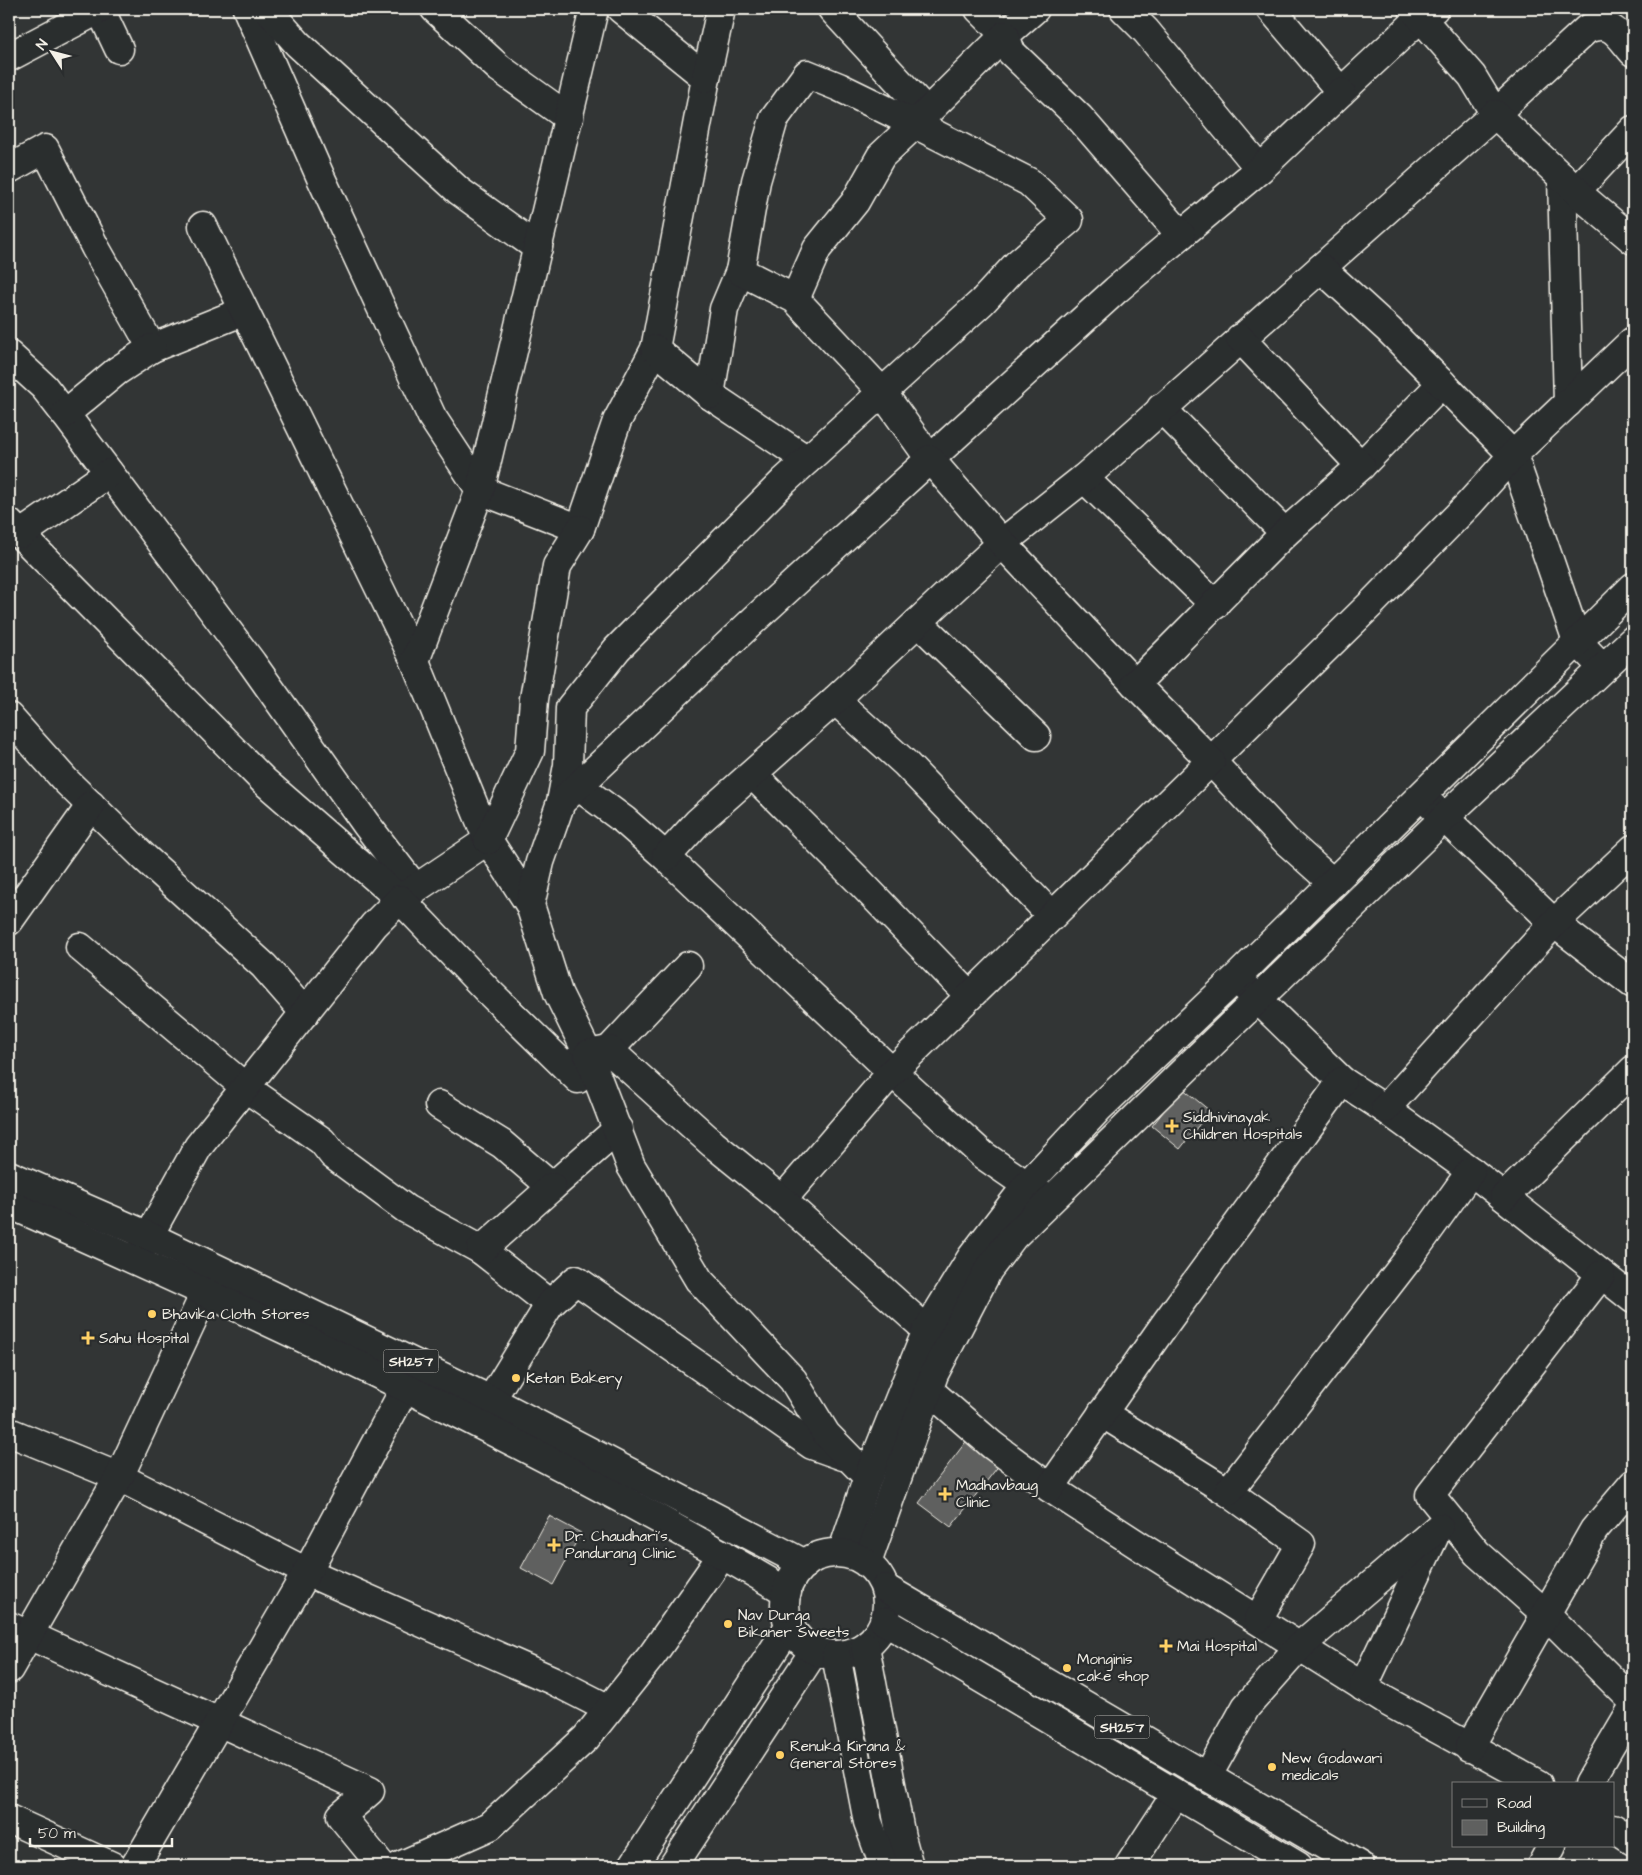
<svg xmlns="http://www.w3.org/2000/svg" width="1642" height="1875" viewBox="0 0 1642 1875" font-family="'Architects Daughter',sans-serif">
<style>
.building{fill:#5f605f;stroke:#f4f1e8}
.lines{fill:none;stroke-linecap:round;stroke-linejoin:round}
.minor-casing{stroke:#f4f1e8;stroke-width:31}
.major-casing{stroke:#f4f1e8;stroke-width:31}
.minor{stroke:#2a2d2e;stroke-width:28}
.major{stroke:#2a2d2e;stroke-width:28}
.poi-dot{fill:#ffd166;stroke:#2a2d2e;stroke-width:2}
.labels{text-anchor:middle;stroke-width:4.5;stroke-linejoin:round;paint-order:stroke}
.shield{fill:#2a2d2e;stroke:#b7b6b0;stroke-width:1}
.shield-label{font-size:14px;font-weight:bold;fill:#f4f1e8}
.poi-label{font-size:15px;fill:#f4f1e8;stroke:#2a2d2e;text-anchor:start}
</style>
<rect width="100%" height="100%" fill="#323535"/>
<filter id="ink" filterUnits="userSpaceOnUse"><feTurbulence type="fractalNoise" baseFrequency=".02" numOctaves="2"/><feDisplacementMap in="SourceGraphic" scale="10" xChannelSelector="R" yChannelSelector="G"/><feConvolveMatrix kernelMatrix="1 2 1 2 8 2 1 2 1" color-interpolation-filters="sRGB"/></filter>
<g filter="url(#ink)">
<g class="building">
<polygon points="1182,1088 1210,1111 1180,1149 1152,1126"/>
<polygon points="968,1439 1000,1464 951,1527 919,1503"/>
<polygon points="549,1516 581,1533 553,1585 521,1568"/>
</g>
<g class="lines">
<g class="minor-casing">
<g id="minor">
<polyline points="100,9 119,49"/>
<polyline points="247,9 321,178 432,417 480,490 580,529 617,421 655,349 706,78 621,9"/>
<polyline points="267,9 298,44 459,191 538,248"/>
<polyline points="435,9 499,68 569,118"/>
<polyline points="832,9 927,112"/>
<polyline points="979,9 1005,35 1035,9"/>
<polyline points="1124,9 1146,31 1260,169"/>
<polyline points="1271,9 1341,92 1420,18 1434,9"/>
<path d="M1413,9L1472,76L1495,114L1587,29C1612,19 1618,35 1633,52"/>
<polyline points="9,57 100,9"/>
<polyline points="706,78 721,9"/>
<polyline points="9,169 45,149 95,247 152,348 244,311"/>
<polyline points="1562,177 1568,403"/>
<polyline points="1576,191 1633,130"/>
<polyline points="203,226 415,661"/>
<polyline points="1181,235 1260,169 1341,92"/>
<polyline points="1321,268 1495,114 1587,201 1633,240"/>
<polyline points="740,271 724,309 710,395 807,460"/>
<polyline points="655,349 710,395"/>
<polyline points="9,355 44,387 65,414 252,663 366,824 415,888"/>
<polyline points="1161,408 1285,533"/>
<polyline points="65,414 117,371 152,348"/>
<polyline points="1361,466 1442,383"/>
<polyline points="1084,478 1215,605"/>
<polyline points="9,523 264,781 400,899 488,840 530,905"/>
<polyline points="21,534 109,473"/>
<polyline points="918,622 1036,736"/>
<polyline points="835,700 905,763 1052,916"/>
<polyline points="9,717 66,781 145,858 264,966 305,1013"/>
<polyline points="570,770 578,786 624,820 666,857 892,1072 983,1155 1041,1195"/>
<polyline points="753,775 858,880 969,995"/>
<polyline points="561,802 568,765 570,708 617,649 783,482 982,302 1017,264 1069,220 1029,182 915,124 881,156 855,202 817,249 795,299 882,392 930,459 1116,290 1181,235 1079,117 1011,52 1005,35 915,124 839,87 807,74 774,119 756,181 740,271 795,299"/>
<polyline points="1432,806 1554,923 1633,984"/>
<polyline points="488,840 415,661 480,490 594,9"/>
<polyline points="488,840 530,751 534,699 557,566 580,529"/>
<polyline points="666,857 698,822 835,700 1002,543 1084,478 1321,268 1389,330 1513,455 1577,641 1603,668"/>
<polyline points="1333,883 1286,841 1211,761 1374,601 1469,504 1513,455 1633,341"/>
<polyline points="9,921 91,805"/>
<polyline points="80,947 246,1088 322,1141 333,1155 406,1209 481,1250 550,1304"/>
<polyline points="1245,987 1342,1081 1385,1109 1471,1171 1633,1299"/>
<polyline points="609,1050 688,966"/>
<polyline points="566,1067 588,1054 558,993 530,905 540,862 561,802 755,619 930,459 1002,543 1135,684"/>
<polyline points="439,1105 502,1144 552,1187 618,1129"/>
<polyline points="1385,1109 1554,923 1633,849"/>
<polyline points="1504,1197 1633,1070"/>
<polyline points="782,1200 892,1072 1211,761 1135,684 1285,533 1361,466 1240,338"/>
<polyline points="481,1250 552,1187"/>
<polyline points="137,1257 198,1147 374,925 400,899 489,992 578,1079"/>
<polyline points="1601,1275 1430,1495 1477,1553 1547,1615 1633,1701"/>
<polyline points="916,1379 992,1445 1050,1488 1141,1547 1386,1701 1538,1784"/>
<polyline points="491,1400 550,1304 576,1280 812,1445 843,1456"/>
<polyline points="1102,1413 1228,1492 1301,1544 1258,1619"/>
<polyline points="9,1432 119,1477 307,1572 552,1680 609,1709"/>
<polyline points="868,1477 826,1434 793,1380 699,1280 631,1166 588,1054 609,1050 713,1144 782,1200 927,1330"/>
<polyline points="1050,1488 1165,1324 1342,1081"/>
<polyline points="1228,1492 1406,1262 1471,1171"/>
<polyline points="842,1553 868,1477 927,1330 971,1258 1027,1185 1100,1107 1236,978 1633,587"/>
<polyline points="867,1563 934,1374 988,1270 1013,1237 1444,818 1633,640"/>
<polyline points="9,1626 370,1791 341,1816 382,1866"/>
<polyline points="9,1669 119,1477 205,1293"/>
<polyline points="1363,1687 1434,1537"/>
<polyline points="1469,1748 1594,1530 1633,1484"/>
<polyline points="1207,1777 1246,1707 1300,1646 1439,1527"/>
<polyline points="1588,1784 1631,1711 1633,1712"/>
<polyline points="9,1819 112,1866"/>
<polyline points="1613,1828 1633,1841"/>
<polyline points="135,1866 307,1572 405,1388"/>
<polyline points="400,1866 490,1826 586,1738 653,1654 723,1554"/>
<polyline points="633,1866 790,1625"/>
<polyline points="673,1866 815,1650"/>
<polyline points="1129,1866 1176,1794"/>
<polyline points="1541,1866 1552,1846"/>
</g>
</g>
<g class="major-casing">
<g id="major">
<polyline points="9,1175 149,1236 491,1400 805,1564"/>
<path d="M9,1204C274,1321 537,1445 787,1592"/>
<circle cx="836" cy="1604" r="51"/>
<polyline points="885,1588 1360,1866"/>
<polyline points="884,1621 1298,1866"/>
<polyline points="865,1646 901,1837 909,1866"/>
<polyline points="836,1655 868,1822 884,1866"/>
</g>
</g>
<use href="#minor" class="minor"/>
<use href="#major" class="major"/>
</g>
</g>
<g class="poi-dot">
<path d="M1169.5 1118.5h5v5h5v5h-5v5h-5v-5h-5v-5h5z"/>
<circle cx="152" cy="1314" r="5"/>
<path d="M85.5 1330.5h5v5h5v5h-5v5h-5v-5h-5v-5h5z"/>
<circle cx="516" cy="1378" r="5"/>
<path d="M942.5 1486.5h5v5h5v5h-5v5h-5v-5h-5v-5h5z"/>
<path d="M551.5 1537.5h5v5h5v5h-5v5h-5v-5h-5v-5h5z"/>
<circle cx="728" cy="1624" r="5"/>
<path d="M1163.5 1638.5h5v5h5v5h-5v5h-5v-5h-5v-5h5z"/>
<circle cx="1067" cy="1668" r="5"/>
<circle cx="780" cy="1755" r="5"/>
<circle cx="1272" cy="1767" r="5"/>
</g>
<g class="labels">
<g class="shield">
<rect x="383.5" y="1349.5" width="55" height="23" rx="4"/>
<rect x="1094.5" y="1715.5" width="55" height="23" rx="4"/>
</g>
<g class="shield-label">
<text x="411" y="1366">SH257</text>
<text x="1122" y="1732">SH257</text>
</g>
<g class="poi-label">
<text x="1183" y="1122">Siddhivinayak<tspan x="1183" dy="17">Children Hospitals</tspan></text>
<text x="162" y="1319">Bhavika Cloth Stores</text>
<text x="99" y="1343">Sahu Hospital</text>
<text x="526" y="1383">Ketan Bakery</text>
<text x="956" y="1490">Madhavbaug<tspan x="956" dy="17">Clinic</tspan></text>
<text x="565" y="1541">Dr. Chaudhari's<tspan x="565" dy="17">Pandurang Clinic</tspan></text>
<text x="738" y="1620">Nav Durga<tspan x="738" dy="17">Bikaner Sweets</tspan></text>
<text x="1177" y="1651">Mai Hospital</text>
<text x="1077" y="1664">Monginis<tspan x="1077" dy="17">cake shop</tspan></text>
<text x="790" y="1751">Renuka Kirana &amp;<tspan x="790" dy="17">General Stores</tspan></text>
<text x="1282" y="1763">New Godawari<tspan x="1282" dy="17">medicals</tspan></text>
</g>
</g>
<rect width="1642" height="1875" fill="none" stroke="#2a2d2e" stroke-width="30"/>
<rect x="15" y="15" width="1612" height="1845" fill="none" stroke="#f4f1e8" stroke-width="2" filter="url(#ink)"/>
<rect x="1452" y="1782" width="162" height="65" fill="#2a2d2e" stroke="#7b7b78"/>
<rect x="1462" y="1799" width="25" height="8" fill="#2a2d2e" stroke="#7b7b78"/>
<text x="1497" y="1808" font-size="15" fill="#f4f1e8">Road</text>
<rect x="1462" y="1820" width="25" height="15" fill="#5f605f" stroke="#7b7b78"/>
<text x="1497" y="1832" font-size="15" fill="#f4f1e8">Building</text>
<g transform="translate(52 52) rotate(306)" stroke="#2a2d2e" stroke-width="4" paint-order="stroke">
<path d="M0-4L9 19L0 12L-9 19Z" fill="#f4f1e8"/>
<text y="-8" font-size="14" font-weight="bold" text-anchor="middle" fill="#f4f1e8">N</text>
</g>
<path d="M30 1838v8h142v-8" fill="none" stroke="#f4f1e8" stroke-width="2.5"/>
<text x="38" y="1838" font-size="15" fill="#f4f1e8" stroke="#2a2d2e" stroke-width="4" paint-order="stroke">50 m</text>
</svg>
